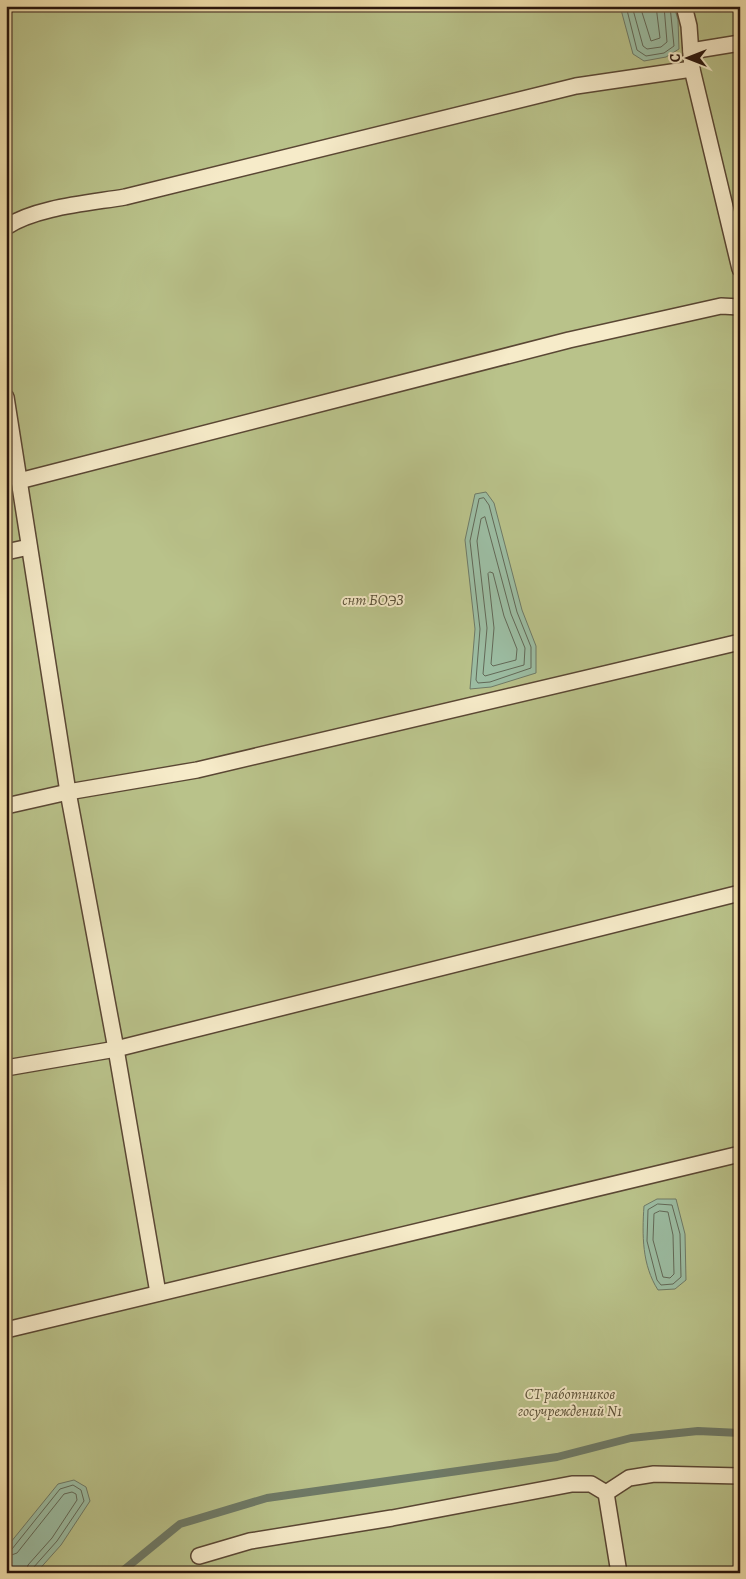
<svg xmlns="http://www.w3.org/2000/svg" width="746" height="1579" viewBox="0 0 746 1579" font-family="Alegreya,serif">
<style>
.green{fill:#b9c28a;stroke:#706b4b}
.water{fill:#9cbea4;stroke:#6e7a67}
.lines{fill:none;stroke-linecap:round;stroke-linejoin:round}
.shore{stroke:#626958;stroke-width:1}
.stream{stroke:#6e7a67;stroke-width:8}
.lane-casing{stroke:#5a4734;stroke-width:18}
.lane{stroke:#f6ebc9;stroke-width:15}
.labels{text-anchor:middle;stroke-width:4;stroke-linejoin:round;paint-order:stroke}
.park-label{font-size:15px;font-style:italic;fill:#5b5138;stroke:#f6ebc9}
</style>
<rect width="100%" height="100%" fill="#f1e0ac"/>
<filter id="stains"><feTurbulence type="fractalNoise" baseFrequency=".004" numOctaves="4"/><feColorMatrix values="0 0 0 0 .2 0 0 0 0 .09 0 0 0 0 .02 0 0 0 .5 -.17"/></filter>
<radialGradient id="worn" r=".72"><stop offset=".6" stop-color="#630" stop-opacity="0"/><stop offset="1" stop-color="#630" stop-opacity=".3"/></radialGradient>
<rect class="green" x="6" y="6" width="734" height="1567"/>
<g class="water">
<polygon points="620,6 674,6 678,20 679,49 666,57 644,61 633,54"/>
<polygon points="486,492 494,503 522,610 536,646 536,673 491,687 470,689 475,629 465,540 475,494"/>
<path d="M657,1199H676L685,1234L686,1280L675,1289L658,1290C642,1265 642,1235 644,1206Z"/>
<polygon points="74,1480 86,1487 90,1501 61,1545 36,1573 6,1573 6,1548 58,1484"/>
</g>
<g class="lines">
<g class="shore">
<polyline points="626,6 637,50 646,56 664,53 674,46 670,6"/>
<polyline points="632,6 643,46 647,49 661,47 667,42 664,6"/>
<polyline points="640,6 651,41 660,38 656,6"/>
<polygon points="484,498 489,505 517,612 531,647 531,668 490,682 478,683 476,680 480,629 470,541 479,499"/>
<polygon points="485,517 511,614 525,648 524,665 485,676 483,674 487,628 477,541 481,519"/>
<polygon points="490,572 493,573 504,616 517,649 516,660 493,666 491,664 494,628 488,574"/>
<polygon points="658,1204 672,1205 680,1234 681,1277 673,1284 661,1285 657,1280 647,1241 648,1210"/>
<polygon points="660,1211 668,1212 673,1235 674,1274 670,1278 663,1277 653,1240 654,1214"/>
<polyline points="6,1551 12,1549 60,1489 73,1485 81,1490 84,1501 57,1541 33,1568 32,1573"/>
<polyline points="6,1557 17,1553 64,1494 72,1492 76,1494 77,1500 52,1538 28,1565 26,1573"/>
</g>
<polyline class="stream" points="120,1573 180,1524 267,1498 557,1457 631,1438 698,1431 740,1433"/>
<g class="lane-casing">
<g id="lane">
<polyline points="684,6 689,26 692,69 740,269"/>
<polyline points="691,51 740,43"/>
<path d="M6,227C36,207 90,203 125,197L576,86L692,69"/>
<polyline points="6,397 68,792 116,1049 158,1293"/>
<polyline points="19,481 569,340 721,306 740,307"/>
<polyline points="6,552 29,547"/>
<polyline points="6,806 68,792 197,770 740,642"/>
<polyline points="6,1068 116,1049 740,893"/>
<polyline points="6,1330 740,1154"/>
<polyline points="606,1493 629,1478 654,1474 740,1476"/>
<polyline points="199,1556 250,1541 392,1518 572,1484 591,1484 606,1493 619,1573"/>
</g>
</g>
<use href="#lane" class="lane"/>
</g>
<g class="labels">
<g class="park-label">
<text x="373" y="605">снт БОЭЗ</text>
<text x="570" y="1399">СТ работников<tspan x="570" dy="17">госучреждений N1</tspan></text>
</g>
</g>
<rect width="746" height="1579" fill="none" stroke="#f1e0ac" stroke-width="25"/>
<rect x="8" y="8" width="731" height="1564" fill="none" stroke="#28140c" stroke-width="2.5"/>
<rect x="12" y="12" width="721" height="1554" fill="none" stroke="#28140c"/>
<g transform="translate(688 58) rotate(270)" stroke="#f6ebc9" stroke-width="4" paint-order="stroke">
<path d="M0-4L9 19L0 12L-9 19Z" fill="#28140c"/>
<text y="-8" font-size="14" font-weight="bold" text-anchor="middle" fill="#28140c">С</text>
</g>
<rect width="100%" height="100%" filter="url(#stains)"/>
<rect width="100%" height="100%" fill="url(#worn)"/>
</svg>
